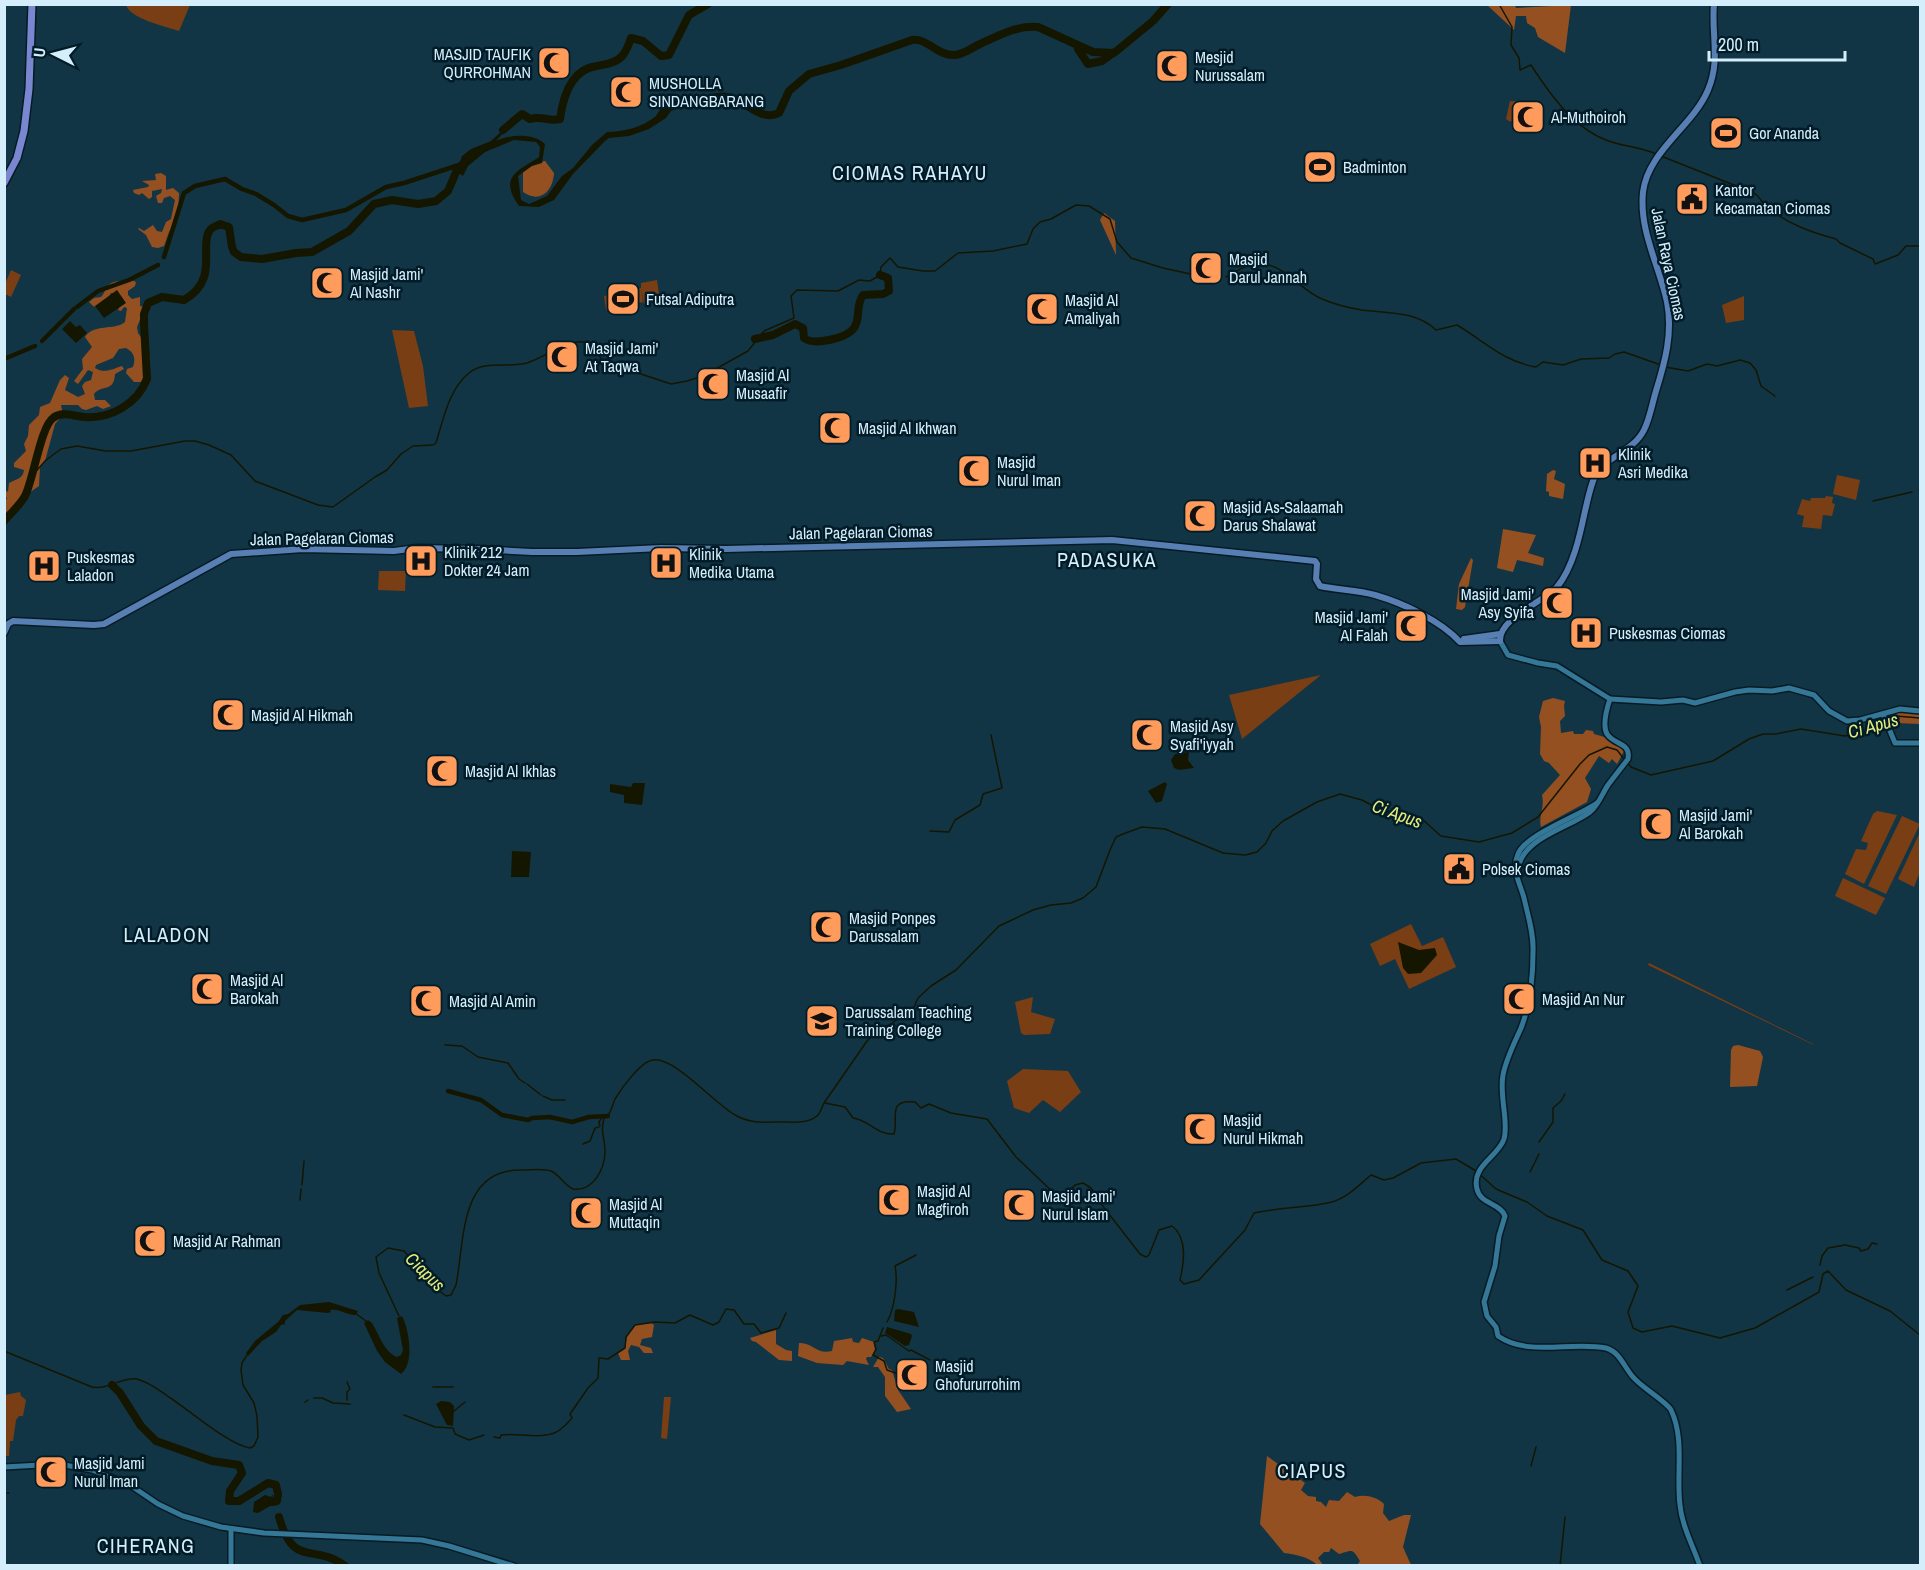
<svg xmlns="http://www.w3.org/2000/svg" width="1925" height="1570" viewBox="0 0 1925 1570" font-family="'Archivo Narrow',sans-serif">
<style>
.green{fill:#793e14}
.forest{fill:#955021}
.water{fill:#151600}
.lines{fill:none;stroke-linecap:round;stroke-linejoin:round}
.stream{stroke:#151600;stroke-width:1.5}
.canal{stroke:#151600;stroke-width:4.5}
.river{stroke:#151600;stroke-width:8}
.tertiary-casing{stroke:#071b25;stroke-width:8}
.secondary-casing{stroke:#071b25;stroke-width:9}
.primary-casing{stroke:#071b25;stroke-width:10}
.tertiary{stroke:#357796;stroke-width:5}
.secondary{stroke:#577fb4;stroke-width:6}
.primary{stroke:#7987d1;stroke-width:7}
.labels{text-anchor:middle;stroke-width:5;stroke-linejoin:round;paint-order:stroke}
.poi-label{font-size:16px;fill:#d5eefc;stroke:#011c28;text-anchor:start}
.street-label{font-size:16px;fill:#d5eefc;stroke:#011c28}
.water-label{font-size:18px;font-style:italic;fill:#e6ec79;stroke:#011c28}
.quarter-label{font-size:20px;letter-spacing:1.5px;fill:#d5eefc;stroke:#011c28}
</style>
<rect width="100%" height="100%" fill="#123545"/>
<g class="green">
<path d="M126,5V4L190,5L179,31C164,26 131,19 126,5Z"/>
<polygon points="1510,101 1527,102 1542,115 1533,125 1509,121 1506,119"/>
<polygon points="1719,124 1736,128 1732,142 1716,138"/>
<polygon points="1311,155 1334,162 1329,178 1307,172"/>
<polygon points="11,270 21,275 11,297 5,294 5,284"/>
<polygon points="657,280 660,301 644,304 641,288 643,302 606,310 604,296 641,288 641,283"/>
<polygon points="1744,296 1744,320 1726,323 1722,305"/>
<polygon points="392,330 414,331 423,366 428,406 409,408"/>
<polygon points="1837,475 1860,480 1856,500 1833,494"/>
<polygon points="1826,496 1833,497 1832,503 1835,504 1832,516 1823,515 1821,529 1802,527 1804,516 1797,514 1802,499 1810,501 1811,498 1825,498"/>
<polygon points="379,571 406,571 405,591 378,590"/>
<polygon points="1321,675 1242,739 1229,695"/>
<polygon points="1877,811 1897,815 1864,884 1845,874 1856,849 1866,850 1868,843 1861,841 1873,814"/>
<polygon points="1902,816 1920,824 1886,894 1868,886"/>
<polygon points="1920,832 1920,872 1914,887 1898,879"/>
<polygon points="1843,878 1885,898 1876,915 1835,896"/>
<polygon points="1411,924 1422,946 1443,937 1456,967 1409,989 1395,959 1380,966 1370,944"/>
<polygon points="1649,963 1813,1044 1814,1045 1648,965"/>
<polygon points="1033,997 1031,1012 1055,1019 1050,1034 1024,1035 1021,1033 1015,1002"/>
<polygon points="1023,1069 1068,1071 1081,1092 1060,1112 1043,1100 1029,1113 1014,1108 1007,1081"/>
<polygon points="20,1392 21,1396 26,1400 23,1416 19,1416 16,1420 13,1441 10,1441 9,1456 5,1456 5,1395"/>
<polygon points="664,1397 671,1397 667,1439 661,1438"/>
</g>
<g class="forest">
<polygon points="1487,5 1515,5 1516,8 1571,5 1565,53 1538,37 1535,28 1527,23 1526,16 1516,16 1514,30"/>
<path d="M545,161L554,173C553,191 540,204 523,192V172L532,164Z"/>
<polygon points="161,173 166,176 166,190 173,188 179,193 178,218 169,232 164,246 158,248 152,247 146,235 138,229 139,228 144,231 153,225 157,231 162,232 166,222 171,219 175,200 170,196 164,198 162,203 158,203 156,196 161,193 162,189 152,191 152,197 149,199 142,193 139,195 134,193 133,190 148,187 149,185 142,181 156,180 155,174"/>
<polygon points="1104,213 1115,221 1116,255 1100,220"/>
<path d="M131,280L136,282L135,286L128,291V295L132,299L140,297V306L145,307L137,327L138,333L143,340L144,351L150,358L149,365L141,382H134L126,373L127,369L133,367C136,359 134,352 126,348L119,349L113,358L96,365L95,368C105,374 112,369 122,366L124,369L115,374C114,393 102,384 94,394L95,400H105L111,406L103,409L97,406L86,410L82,409L78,405H61L63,415L55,424L45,461L40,467L39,486L26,495L14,514L5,519L4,503L7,498L5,496V490L8,492L9,483C16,479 23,479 24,470L14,467V463L26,451L24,444L28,436L29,425L39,415L40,407L50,403L60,380L65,375L69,378L65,390L78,397L85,394L82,386L85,382L91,380L93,372L88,370L78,384L74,381L83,369L82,359L92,347L85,337C94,323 114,331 125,322L127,308L124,307L121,311L118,310L123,299L118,293H111L108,299L97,307L93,306L89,302L94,298L101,297C105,293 105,288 110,284C117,279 123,284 131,280Z"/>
<polygon points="1553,470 1556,471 1554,479 1565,484 1563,499 1549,496 1549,492 1546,491 1547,474"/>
<polygon points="1503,529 1536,535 1528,553 1544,558 1543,566 1517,560 1513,572 1497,568"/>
<polygon points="1471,558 1473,560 1465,607 1462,610 1456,609 1459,584"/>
<path d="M1553,698L1565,701L1564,706L1565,716L1560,721L1561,733L1573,731L1574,734H1583L1586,730L1593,731L1594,734L1608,738L1624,747V751L1617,764L1612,759L1609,763L1599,756L1585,778L1591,789L1587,802L1541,827C1538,817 1545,808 1542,795L1560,775L1549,763L1544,761L1540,754L1541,727L1539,717L1543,701Z"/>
<polygon points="1920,712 1920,724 1896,723 1890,713"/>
<polygon points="1738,1045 1760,1051 1763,1057 1757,1086 1730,1087 1731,1050 1733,1046"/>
<polygon points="651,1323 654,1325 652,1337 642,1339 640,1345 651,1348 653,1353 644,1353 639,1347 631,1345 628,1351 630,1360 621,1360 618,1353 625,1348 627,1337 635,1325"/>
<polygon points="776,1330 776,1344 786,1350 792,1351 792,1361 779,1360 756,1342 752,1341 750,1338"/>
<path d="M852,1338L853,1342L859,1343L862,1338L874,1342L875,1350L871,1357H867L866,1359L869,1365L847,1361L843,1365L817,1363L798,1356L799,1343C813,1342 816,1355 832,1351L834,1341Z"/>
<polygon points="879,1357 883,1358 889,1369 892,1370 898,1390 911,1409 897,1412 885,1396 885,1377 878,1367 873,1367"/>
<path d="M1267,1456L1305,1483L1301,1490L1308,1496L1316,1497V1501L1321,1502L1326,1507L1329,1500L1339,1501L1347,1492L1355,1497C1365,1494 1377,1497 1384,1504L1383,1513L1389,1521L1404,1515H1411L1403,1547L1411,1565H1359L1358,1564L1360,1561C1352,1548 1353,1550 1339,1554L1331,1548L1329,1552H1324L1318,1558L1323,1565H1317C1310,1557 1294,1554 1284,1553L1260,1524Z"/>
</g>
<g class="water">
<path d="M684,102L696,103V107L685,106L671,111L666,118L649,129L629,136L609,138L605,141L573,174L554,200L539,207L519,206C499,177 516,172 539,157L540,147L536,142L514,140L485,152L468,166L463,176L452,169L453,165L460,162L462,156L471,149L491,141L502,131L505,126L515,120L496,141C510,134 534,133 545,144L542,163L532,166L518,176L521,200L529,204L547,196L562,176L573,168L592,145L607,132C623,132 643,127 656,116C658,113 659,110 662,108C668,103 677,103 684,102Z"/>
<polygon points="117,290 126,303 104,318 95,306"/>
<polygon points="70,321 76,327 80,325 87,333 76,343 62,329"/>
<polygon points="1189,752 1188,760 1194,768 1179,770 1174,768 1171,760 1175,754"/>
<polygon points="1165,782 1167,784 1162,801 1156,803 1148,791"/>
<polygon points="633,783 645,783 642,805 624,803 624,795 610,792 610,784 631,787"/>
<polygon points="512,851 531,852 529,877 511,877"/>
<polygon points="1398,942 1419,950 1435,948 1437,955 1421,973 1408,974 1403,968"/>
<path d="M329,1302L358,1311L356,1315C347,1315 338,1308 330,1310L331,1312L328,1313L297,1310L285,1321V1324L281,1325L276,1332L262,1341L248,1356L246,1353L255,1341L278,1322L283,1315L288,1314L300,1305Z"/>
<polygon points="898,1309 914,1312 919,1327 894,1321 895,1310"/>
<path d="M402,1316C409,1329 415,1364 401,1374L385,1362L377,1351L364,1323L368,1320L372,1323C379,1334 384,1352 397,1357L401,1355L403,1350L397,1318Z"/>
<polygon points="887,1327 911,1334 912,1336 909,1345 905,1346 885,1333"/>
<polygon points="441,1401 450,1402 454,1406 453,1426 447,1425 436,1404"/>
<polygon points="273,1494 272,1505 258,1513 253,1512 254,1502 265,1495 271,1497"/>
</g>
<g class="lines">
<g class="stream">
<path d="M1499,4L1512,27L1511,45L1519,58L1520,70L1531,65C1551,96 1577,133 1615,143C1629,147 1643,148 1656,154"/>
<path d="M1661,156L1754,193C1760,197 1762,203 1767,207C1788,224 1810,232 1836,239L1840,243L1873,259L1875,264L1898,255L1906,246H1920"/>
<path d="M1226,277C1239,270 1252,260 1269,265C1290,271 1302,291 1322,299C1334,304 1349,308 1362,310C1387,313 1416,311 1436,330L1457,325C1484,341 1504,362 1536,367L1543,362L1563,365L1581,359L1609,358L1615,354L1624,352L1661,365"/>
<polyline points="1665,367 1688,371 1707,364 1717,366 1740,360 1750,363 1756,370 1761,386 1775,396"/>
<path d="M30,478L46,460L61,449L77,446L106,451H131L185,441H195L209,445L231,455L255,481L318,505L333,507L375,477L387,470L401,454L413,446L433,445L436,443C443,420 449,389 469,373C484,360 509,368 527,363C543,358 567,340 583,342C593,344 598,352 602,361L671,384L687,381L703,376L748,351L764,331L794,318L791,296L797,290L838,291L859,280L870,281L880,275L881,267L890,258L898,267L923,271H935L958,253L993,251L1027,244L1033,229L1040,222L1051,219L1076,205L1089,206L1110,219L1117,242L1131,258L1163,268L1218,280"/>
<polyline points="1919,490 1920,490"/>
<polyline points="1873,501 1912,492"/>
<polyline points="1627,762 1631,767 1651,775 1713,761 1749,739 1763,734 1776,734 1801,729 1845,736 1867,731 1896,716 1920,718"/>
<polyline points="930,831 949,832 955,820 980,805 983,794 1002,788 991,735"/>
<polyline points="445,1045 462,1046 478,1057 508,1063 519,1079 525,1083"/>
<polyline points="527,1084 541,1095"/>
<polyline points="543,1096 552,1100 565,1100"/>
<path d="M825,1103L845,1107L853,1118C869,1120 877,1135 894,1134C899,1118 886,1099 915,1102L921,1108L929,1104L951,1113L987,1119L1016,1157L1056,1195L1066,1194L1075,1185L1083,1183L1091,1188L1102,1205L1140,1254L1146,1257L1149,1255L1159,1230L1172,1226C1188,1238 1184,1263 1180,1280L1184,1284L1199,1280L1245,1230L1254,1213C1280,1207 1307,1208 1332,1202C1347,1198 1359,1185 1371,1175L1384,1180L1393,1178L1421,1163L1456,1159L1476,1171L1496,1189L1527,1202L1547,1216L1583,1230L1602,1260L1628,1271L1638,1286L1628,1312L1633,1328L1642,1332L1672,1326L1720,1338L1755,1328L1819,1292L1823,1274L1828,1271L1846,1290L1890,1311L1920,1335"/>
<polyline points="600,1126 599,1122 603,1116"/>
<polyline points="1539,1142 1553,1122 1553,1108 1561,1101 1565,1094"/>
<polyline points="583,1144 590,1141 595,1128 599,1127"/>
<polyline points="1530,1172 1539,1154"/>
<polyline points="302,1185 304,1161"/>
<polyline points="300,1200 301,1189"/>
<polyline points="1820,1265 1822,1256 1828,1248 1845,1245 1859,1248 1861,1251 1868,1249 1872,1243 1877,1244"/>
<polyline points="1787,1290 1813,1277"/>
<polyline points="355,1313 366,1321"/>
<path d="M399,1316L379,1273L376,1257L388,1248L404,1251L442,1293L446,1296L451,1295L456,1285C465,1239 459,1168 523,1170C532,1170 543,1168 551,1171C560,1175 564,1185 573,1189C593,1192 605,1169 605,1151C605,1136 600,1135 604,1118C611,1115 612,1106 615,1099C621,1089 641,1061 653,1060C676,1057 716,1106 737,1116C752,1124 766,1122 782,1122C793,1122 809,1124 818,1115C820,1113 822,1107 824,1103L867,1041L879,1029L891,1024L914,1007L918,998L931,986L956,970L999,926L1033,910L1051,905L1071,903L1083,898L1096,887L1110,850L1116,837L1123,834L1142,827L1165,829L1223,853L1245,855L1257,852L1266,843L1272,831L1283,821L1317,802L1340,794L1362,800L1375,807L1409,818L1423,820L1441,836L1479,842L1512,833L1538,817L1580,764L1589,755L1607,747L1617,750L1624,759"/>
<path d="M887,1322C895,1308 898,1280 895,1266L916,1255"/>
<polyline points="883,1328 878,1341 874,1342 876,1349 873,1355 884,1361 887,1370 901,1375 904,1387"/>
<polyline points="881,1336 886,1335 909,1351 911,1350 930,1360"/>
<path d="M4,1351L92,1387C108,1390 121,1377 137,1379C149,1382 159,1390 169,1397C189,1410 229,1445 250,1448L254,1446L258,1437L257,1416L254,1403L243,1385L241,1370L242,1363L247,1355"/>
<polyline points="433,1387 453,1387"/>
<polyline points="314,1398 322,1398 333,1403 350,1404"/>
<polyline points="347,1400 347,1392 350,1389 347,1382"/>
<polyline points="305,1402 308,1400"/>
<polyline points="453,1412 465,1402"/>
<polyline points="404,1415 435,1427 453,1428 455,1434 469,1440 484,1435"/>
<path d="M494,1437L500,1438L501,1435C519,1432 548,1442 562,1428C566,1425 569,1421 572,1418L570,1414L588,1388L598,1378L599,1358L608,1359L625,1348L626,1337L635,1325L655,1322L675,1323L690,1315L713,1325L719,1322L726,1309L734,1310L744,1324H754L761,1333L779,1328L786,1313"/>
<polyline points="1531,1466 1536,1447"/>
<polyline points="7,1493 9,1493"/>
<polyline points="1560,1566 1565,1517"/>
</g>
<g class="canal">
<polyline points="164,257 184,193 195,186 225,179 242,189 256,194 274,205 288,216 302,220 346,210 386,187 404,183 456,166"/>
<polyline points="77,307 98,291 129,280 158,265"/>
<polyline points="42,341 74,309"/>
<polyline points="4,359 35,346"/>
<polyline points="448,1091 481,1100 502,1115 528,1120 532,1118 550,1117 572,1122 589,1117 608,1116"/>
</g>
<g class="river">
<polyline points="1078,49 1088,64 1102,61 1113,53"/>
<path d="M687,105C698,104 718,94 728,97C747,101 760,122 779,113L789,91L809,74L841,65L912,40C928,38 937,56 955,55C963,54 969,50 976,46C996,37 1015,25 1038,27L1093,52L1114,53L1153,21L1168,4"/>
<path d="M503,130L522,114L530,119C542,115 548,122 560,119C563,97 571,69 597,66C606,64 617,63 623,55C626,51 629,44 631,38L643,41L661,56L669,55L689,15L708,4"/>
<path d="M755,339L773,335L795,324L803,328L804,338C814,346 847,338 854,328C861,319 855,306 863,295L883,294L889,291L888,278L880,275"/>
<path d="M4,521C11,513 20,505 25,496C33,481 41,426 53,418C62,411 73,416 84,417C111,419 137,404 147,379L144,324V314L148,303L162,297L184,300C222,279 196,242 212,228C212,228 220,224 220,224L229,227L232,247L234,252L241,257L262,259L296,253L312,252L349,231L374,204L392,200L418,204L436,201L448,191L457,170L464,163"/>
<polyline points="112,1385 120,1393 141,1426 156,1441 212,1461 239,1465 242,1473 230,1491 229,1501 239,1501 268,1483 276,1485 278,1494 277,1501 272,1502"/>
<path d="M279,1517C294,1570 313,1542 345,1566"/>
</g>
<g class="tertiary-casing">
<g id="tertiary">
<path d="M1500,641L1508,655L1538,663L1557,666L1610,699C1607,708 1602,725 1607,734C1614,745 1631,742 1628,759C1621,768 1614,777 1608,785C1602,794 1598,806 1590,812C1569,828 1522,838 1518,869"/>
<polyline points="1610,699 1661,702 1683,700 1695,703 1735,692 1749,690 1772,691 1789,688 1814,695 1829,711 1847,721 1860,720 1900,709 1920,711"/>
<polyline points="1883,714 1895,743 1920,743"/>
<path d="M1597,803C1579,816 1526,834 1518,854C1511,870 1520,883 1524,898C1528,916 1534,934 1533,952C1533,977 1530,1005 1521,1028C1514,1044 1506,1059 1503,1075C1499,1096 1509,1122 1504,1139C1498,1157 1471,1166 1477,1189C1480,1204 1500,1203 1505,1216L1499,1236L1495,1266L1484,1302L1487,1316L1496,1327L1498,1336C1528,1357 1571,1341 1606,1348C1620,1352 1624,1367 1633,1377C1641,1387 1667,1402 1671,1410C1685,1439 1676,1475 1680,1505C1682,1526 1693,1546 1700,1566"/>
<polyline points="4,1467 59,1464 92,1470 130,1485 158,1504 183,1516 221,1527 264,1533 422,1540 449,1546 514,1566"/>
<polyline points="231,1529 231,1566"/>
</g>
</g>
<g class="secondary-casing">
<g id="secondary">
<path d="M4,633L8,624L13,621L94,625L104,624L231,554L303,549L394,551L417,548L478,549L532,552H577L661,548L726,549L1112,540L1315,561L1317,564L1316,579L1320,586C1338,590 1357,590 1375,595C1403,603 1441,621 1460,642L1500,641C1499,618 1542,603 1557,587C1573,568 1580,535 1585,511C1588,499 1590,487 1595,476C1607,455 1633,452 1644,430C1650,418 1652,404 1656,391C1665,362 1673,333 1667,302C1659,265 1639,231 1643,192C1648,151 1693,126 1708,90C1721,59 1711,35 1714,4"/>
<polyline points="1464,639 1500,634"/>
</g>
</g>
<g class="primary-casing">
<polyline id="primary" points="4,183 17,158 24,131 29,89 32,4"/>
</g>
<use href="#tertiary" class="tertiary"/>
<use href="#secondary" class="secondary"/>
<use href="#primary" class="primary"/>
</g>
<defs>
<g id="mosque-square" transform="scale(1.725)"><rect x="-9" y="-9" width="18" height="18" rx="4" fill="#ff9b5b" stroke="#011c28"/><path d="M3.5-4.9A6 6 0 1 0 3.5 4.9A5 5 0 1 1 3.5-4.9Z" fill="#111"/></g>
<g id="stadium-square" transform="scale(1.725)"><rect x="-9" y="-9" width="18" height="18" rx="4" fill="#ff9b5b" stroke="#011c28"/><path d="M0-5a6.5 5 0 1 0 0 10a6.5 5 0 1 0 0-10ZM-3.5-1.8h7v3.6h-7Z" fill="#111"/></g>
<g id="civic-square" transform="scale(1.725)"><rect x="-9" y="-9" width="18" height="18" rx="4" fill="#ff9b5b" stroke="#011c28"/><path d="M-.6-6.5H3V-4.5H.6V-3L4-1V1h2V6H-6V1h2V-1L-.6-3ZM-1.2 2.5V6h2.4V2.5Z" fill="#111"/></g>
<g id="hospital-square" transform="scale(1.725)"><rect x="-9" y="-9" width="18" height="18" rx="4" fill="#ff9b5b" stroke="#011c28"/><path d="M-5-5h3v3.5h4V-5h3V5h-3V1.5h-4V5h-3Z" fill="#111"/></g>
<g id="university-square" transform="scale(1.725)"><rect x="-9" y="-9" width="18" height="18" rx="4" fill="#ff9b5b" stroke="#011c28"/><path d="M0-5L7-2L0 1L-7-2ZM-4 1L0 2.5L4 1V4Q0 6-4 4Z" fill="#111"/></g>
</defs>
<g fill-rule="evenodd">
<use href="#mosque-square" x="554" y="63"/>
<use href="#mosque-square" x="1172" y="66"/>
<use href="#mosque-square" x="626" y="92"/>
<use href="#mosque-square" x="1528" y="117"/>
<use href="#stadium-square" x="1726" y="133"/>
<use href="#stadium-square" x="1320" y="167"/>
<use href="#civic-square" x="1692" y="199"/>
<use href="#mosque-square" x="1206" y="268"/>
<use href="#mosque-square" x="327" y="283"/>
<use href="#stadium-square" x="623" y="299"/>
<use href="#mosque-square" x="1042" y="309"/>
<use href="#mosque-square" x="562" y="357"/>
<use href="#mosque-square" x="713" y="384"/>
<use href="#mosque-square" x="835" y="428"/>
<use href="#hospital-square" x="1595" y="463"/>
<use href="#mosque-square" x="974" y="471"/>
<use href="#mosque-square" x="1200" y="516"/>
<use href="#hospital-square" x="421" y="561"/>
<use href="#hospital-square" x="666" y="563"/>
<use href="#hospital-square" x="44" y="566"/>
<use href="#mosque-square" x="1557" y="603"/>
<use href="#mosque-square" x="1411" y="626"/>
<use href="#hospital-square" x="1586" y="633"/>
<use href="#mosque-square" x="228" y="715"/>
<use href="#mosque-square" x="1147" y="735"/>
<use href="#mosque-square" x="442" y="771"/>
<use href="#mosque-square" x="1656" y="824"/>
<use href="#civic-square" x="1459" y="869"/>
<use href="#mosque-square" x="826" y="927"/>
<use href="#mosque-square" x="207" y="989"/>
<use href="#mosque-square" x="1519" y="999"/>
<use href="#mosque-square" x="426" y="1001"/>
<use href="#university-square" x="822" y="1021"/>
<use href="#mosque-square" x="1200" y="1129"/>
<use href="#mosque-square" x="894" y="1200"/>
<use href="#mosque-square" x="1019" y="1205"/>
<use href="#mosque-square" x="586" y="1213"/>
<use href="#mosque-square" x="150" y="1241"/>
<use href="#mosque-square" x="912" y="1375"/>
<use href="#mosque-square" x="51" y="1472"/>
</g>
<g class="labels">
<g class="poi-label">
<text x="531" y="60" text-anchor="end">MASJID TAUFIK<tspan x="531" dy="18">QURROHMAN</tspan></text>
<text x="1195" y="63">Mesjid<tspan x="1195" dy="18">Nurussalam</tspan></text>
<text x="649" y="89">MUSHOLLA<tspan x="649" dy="18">SINDANGBARANG</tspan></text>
<text x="1551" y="123">Al-Muthoiroh</text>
<text x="1749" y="139">Gor Ananda</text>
<text x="1343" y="173">Badminton</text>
<text x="1715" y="196">Kantor<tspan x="1715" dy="18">Kecamatan Ciomas</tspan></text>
<text x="1229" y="265">Masjid<tspan x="1229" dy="18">Darul Jannah</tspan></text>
<text x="350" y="280">Masjid Jami'<tspan x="350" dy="18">Al Nashr</tspan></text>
<text x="646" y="305">Futsal Adiputra</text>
<text x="1065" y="306">Masjid Al<tspan x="1065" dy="18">Amaliyah</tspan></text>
<text x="585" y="354">Masjid Jami'<tspan x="585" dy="18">At Taqwa</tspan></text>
<text x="736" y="381">Masjid Al<tspan x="736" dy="18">Musaafir</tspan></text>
<text x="858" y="434">Masjid Al Ikhwan</text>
<text x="1618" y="460">Klinik<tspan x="1618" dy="18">Asri Medika</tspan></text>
<text x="997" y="468">Masjid<tspan x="997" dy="18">Nurul Iman</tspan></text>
<text x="1223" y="513">Masjid As-Salaamah<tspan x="1223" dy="18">Darus Shalawat</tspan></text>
<text x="444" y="558">Klinik 212<tspan x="444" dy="18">Dokter 24 Jam</tspan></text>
<text x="689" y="560">Klinik<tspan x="689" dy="18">Medika Utama</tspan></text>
<text x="67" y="563">Puskesmas<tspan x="67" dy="18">Laladon</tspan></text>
<text x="1534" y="600" text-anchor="end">Masjid Jami'<tspan x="1534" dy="18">Asy Syifa</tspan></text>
<text x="1388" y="623" text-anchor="end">Masjid Jami'<tspan x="1388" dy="18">Al Falah</tspan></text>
<text x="1609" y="639">Puskesmas Ciomas</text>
<text x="251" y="721">Masjid Al Hikmah</text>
<text x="1170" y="732">Masjid Asy<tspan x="1170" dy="18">Syafi'iyyah</tspan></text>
<text x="465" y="777">Masjid Al Ikhlas</text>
<text x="1679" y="821">Masjid Jami'<tspan x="1679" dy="18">Al Barokah</tspan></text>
<text x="1482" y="875">Polsek Ciomas</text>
<text x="849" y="924">Masjid Ponpes<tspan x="849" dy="18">Darussalam</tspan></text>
<text x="230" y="986">Masjid Al<tspan x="230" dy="18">Barokah</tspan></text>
<text x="1542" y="1005">Masjid An Nur</text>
<text x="449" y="1007">Masjid Al Amin</text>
<text x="845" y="1018">Darussalam Teaching<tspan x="845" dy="18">Training College</tspan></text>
<text x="1223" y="1126">Masjid<tspan x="1223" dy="18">Nurul Hikmah</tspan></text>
<text x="917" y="1197">Masjid Al<tspan x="917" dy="18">Magfiroh</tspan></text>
<text x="1042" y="1202">Masjid Jami'<tspan x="1042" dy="18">Nurul Islam</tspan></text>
<text x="609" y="1210">Masjid Al<tspan x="609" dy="18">Muttaqin</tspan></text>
<text x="173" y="1247">Masjid Ar Rahman</text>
<text x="935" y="1372">Masjid<tspan x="935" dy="18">Ghofururrohim</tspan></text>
<text x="74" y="1469">Masjid Jami<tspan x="74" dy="18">Nurul Iman</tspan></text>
</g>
<g class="street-label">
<text transform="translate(1669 264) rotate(78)" y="6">Jalan Raya Ciomas</text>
<text transform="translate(861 532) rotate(-1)" y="6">Jalan Pagelaran Ciomas</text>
<text transform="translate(322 538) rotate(-1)" y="6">Jalan Pagelaran Ciomas</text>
</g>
<g class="water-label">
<text transform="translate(1873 726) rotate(-15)" y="6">Ci Apus</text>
<text transform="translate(1397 814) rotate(20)" y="6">Ci Apus</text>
<text transform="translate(425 1272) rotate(44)" y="6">Ciapus</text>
</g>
<g class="quarter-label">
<text x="910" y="180">CIOMAS RAHAYU</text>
<text x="1107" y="567">PADASUKA</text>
<text x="167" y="942">LALADON</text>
<text x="1312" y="1478">CIAPUS</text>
<text x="146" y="1553">CIHERANG</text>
</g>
</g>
<rect width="1925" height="1570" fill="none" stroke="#d5eefc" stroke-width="12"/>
<g transform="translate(54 54) rotate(276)" stroke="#011c28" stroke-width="4.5" paint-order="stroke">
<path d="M0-4.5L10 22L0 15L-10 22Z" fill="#d5eefc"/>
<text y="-9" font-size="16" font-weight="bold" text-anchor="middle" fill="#d5eefc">U</text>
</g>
<path d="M1709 51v9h136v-9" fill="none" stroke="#d5eefc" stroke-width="3"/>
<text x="1718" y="51" font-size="18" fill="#d5eefc" stroke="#011c28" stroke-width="4.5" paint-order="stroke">200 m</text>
</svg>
